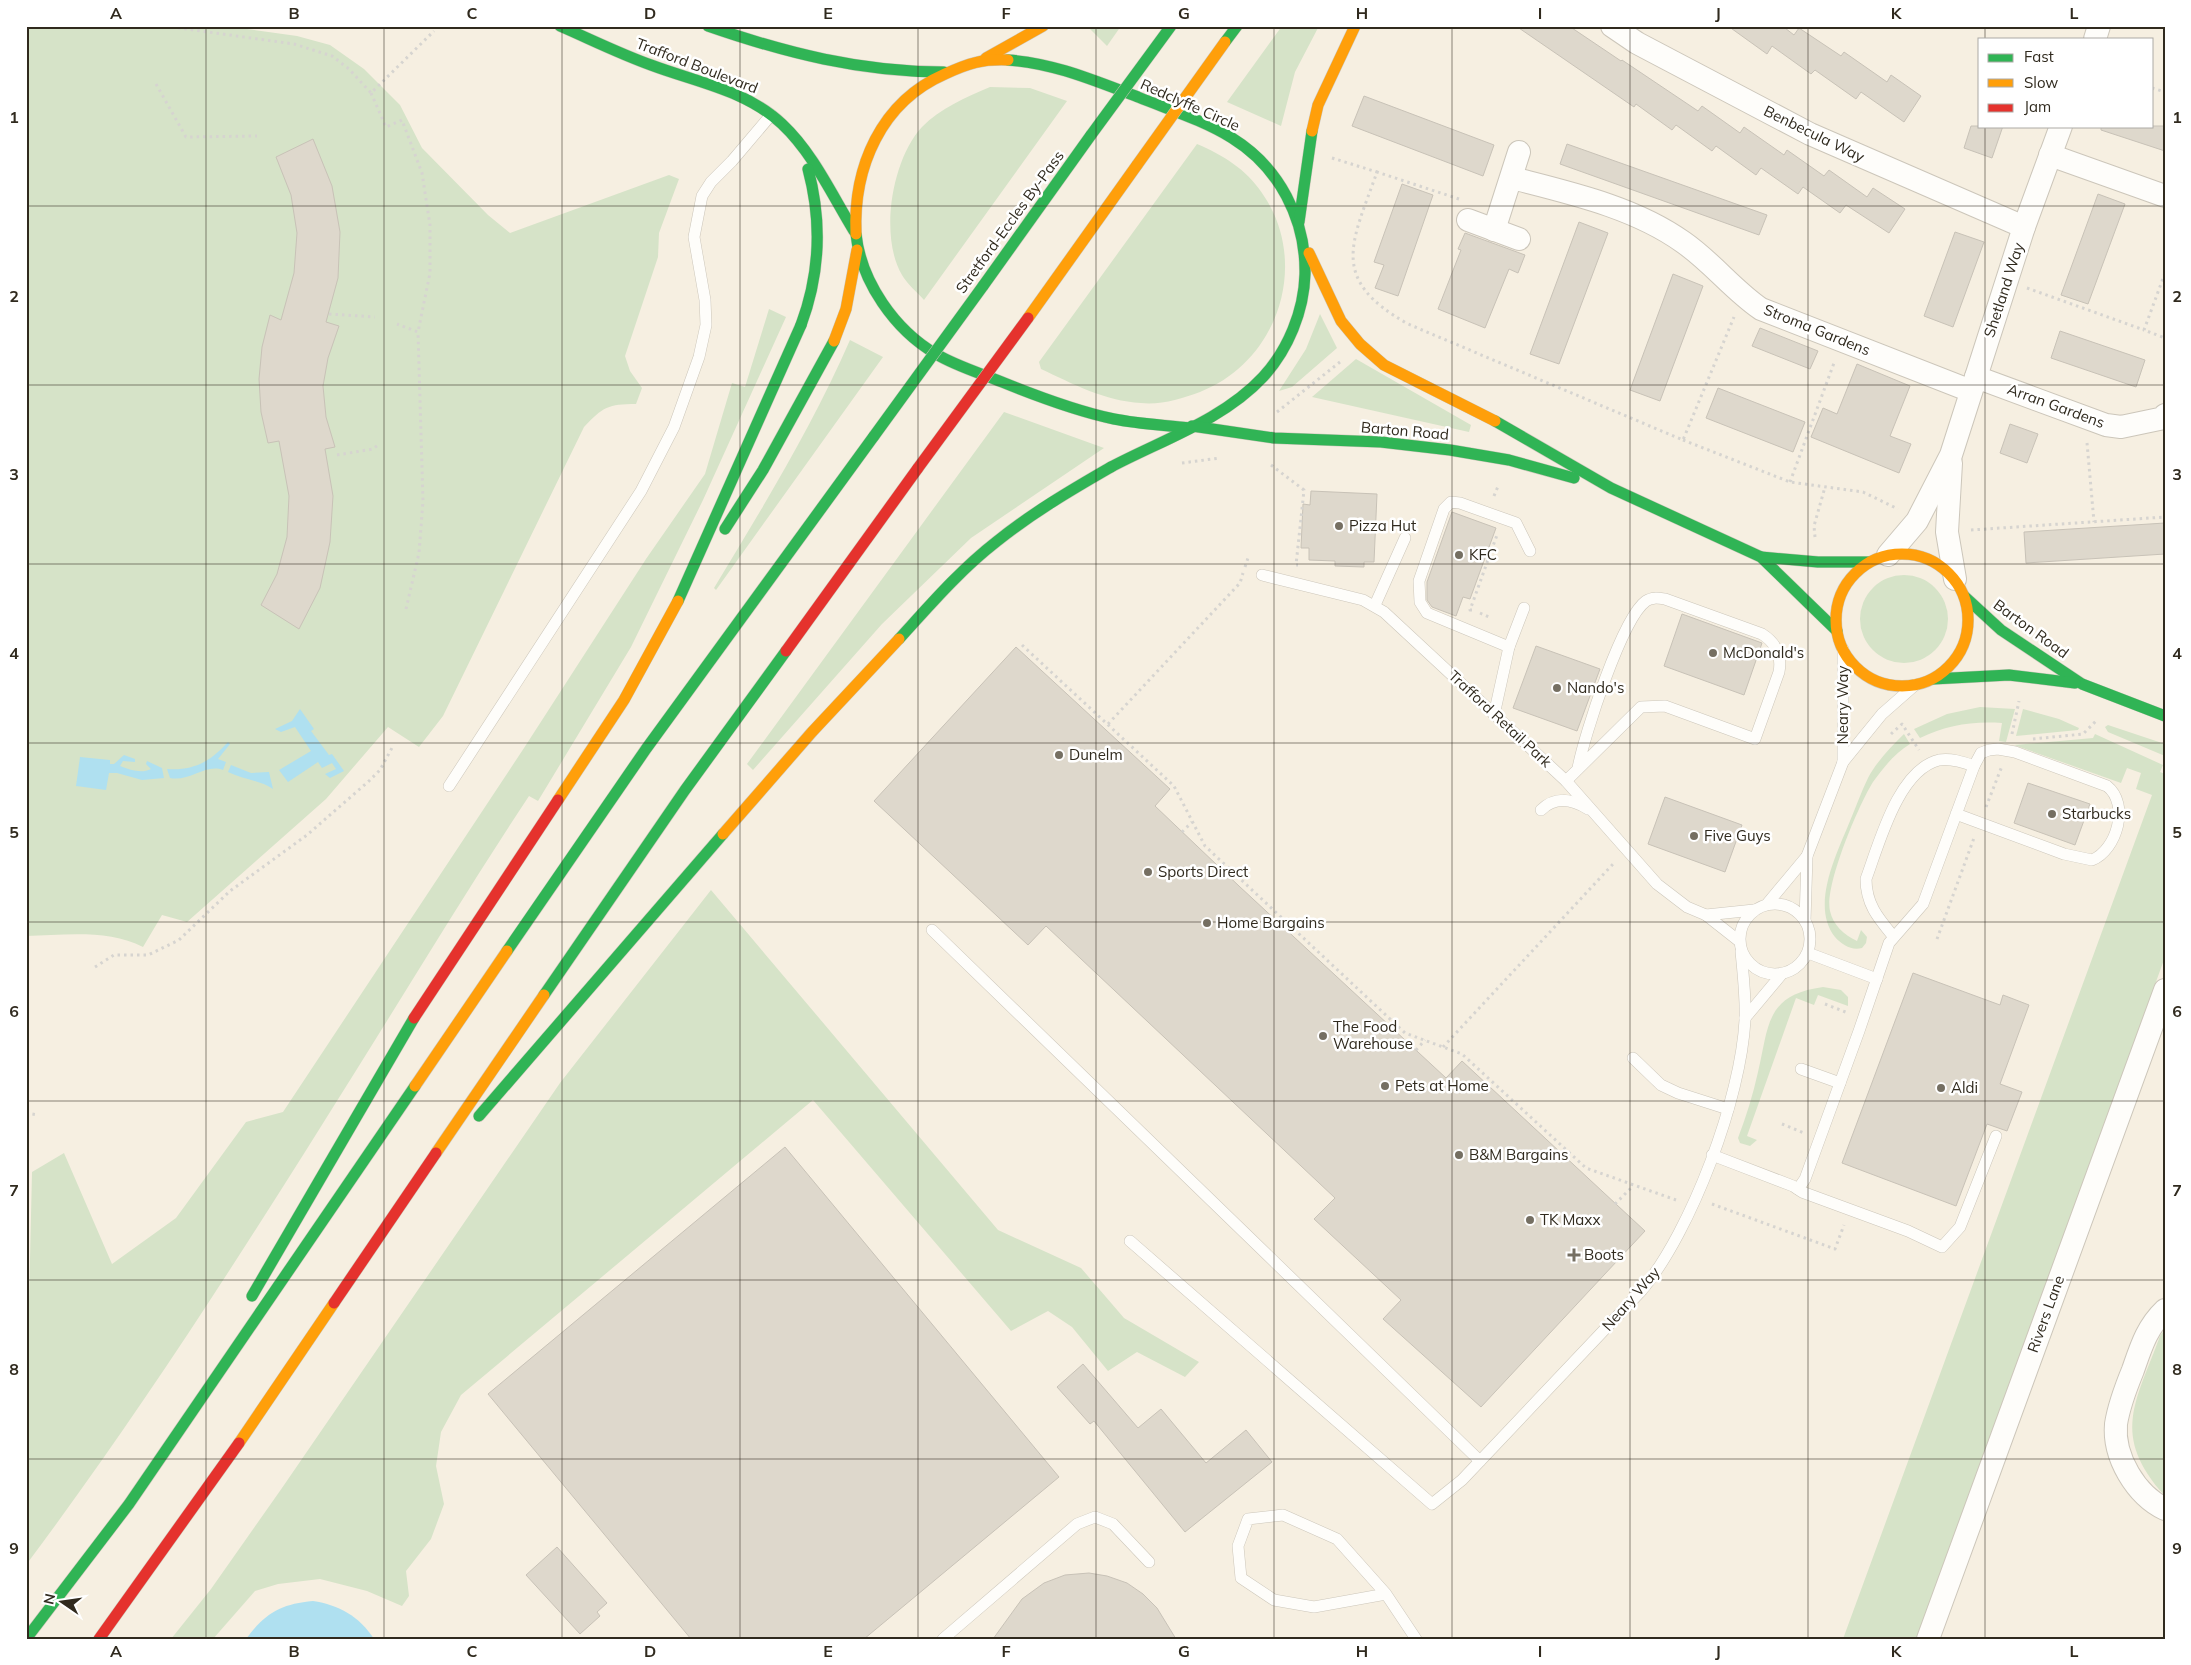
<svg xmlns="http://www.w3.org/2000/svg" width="2191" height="1665" viewBox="0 0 2191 1665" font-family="Mulish,sans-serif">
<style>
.green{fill:#d6e3c8}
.water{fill:#afe0f0}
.building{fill:#ded8cc;stroke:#c8c2b7}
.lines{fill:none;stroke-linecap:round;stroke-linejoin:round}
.lane-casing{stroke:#ccc6ba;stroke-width:12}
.street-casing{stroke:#ccc6ba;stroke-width:24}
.fast-casing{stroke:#ccc6ba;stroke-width:12}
.slow-casing{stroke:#ccc6ba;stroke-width:12}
.jam-casing{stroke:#ccc6ba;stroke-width:12}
.path{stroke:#d6d4d0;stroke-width:3;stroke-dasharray:2.5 4;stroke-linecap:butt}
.lane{stroke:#fefdfa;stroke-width:11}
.street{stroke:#fefdfa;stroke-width:22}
.fast{stroke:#30b455;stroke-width:11}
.slow{stroke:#ff9f0a;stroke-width:11}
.jam{stroke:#e5322d;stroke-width:11}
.fast-bridge-casing{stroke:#ccc6ba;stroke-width:12;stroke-linecap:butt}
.slow-bridge-casing{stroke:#ccc6ba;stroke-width:12;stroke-linecap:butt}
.jam-bridge-casing{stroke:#ccc6ba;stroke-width:12;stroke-linecap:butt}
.fast-bridge{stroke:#30b455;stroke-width:11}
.slow-bridge{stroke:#ff9f0a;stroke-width:11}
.jam-bridge{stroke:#e5322d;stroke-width:11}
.grid{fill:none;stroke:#302a1e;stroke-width:1;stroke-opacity:0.55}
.poi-dot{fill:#756f62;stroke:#fff;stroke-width:2}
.labels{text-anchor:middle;stroke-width:5;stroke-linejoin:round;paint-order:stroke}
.street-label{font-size:15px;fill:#302a1e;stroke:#fff}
.poi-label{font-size:15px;fill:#302a1e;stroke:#fff;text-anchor:start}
.neatline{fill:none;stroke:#302a1e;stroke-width:2}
.grid-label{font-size:16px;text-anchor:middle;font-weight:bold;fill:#302a1e}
</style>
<rect width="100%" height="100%" fill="#f6efe1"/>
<g class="green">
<path d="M26,26H226L297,36L330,45L364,69L400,105L422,148L488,215L510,233L669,175L679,179L659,233L658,257L625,356L630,371L642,388L636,404C608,404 603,407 584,427L443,716L419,747L388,727L326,799L187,922L162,915L143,947C109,929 64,935 26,936Z"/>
<polygon points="1087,26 1121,26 1107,46"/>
<polygon points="1282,26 1319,26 1295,72 1281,126 1227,102"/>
<path d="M990,87L1030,88L1067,101L924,300C917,292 907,284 902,275C879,236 892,159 922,127C940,108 967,97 990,87Z"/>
<path d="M1197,144C1223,155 1246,169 1262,193C1311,263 1278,362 1200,392C1181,399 1161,405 1141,403C1105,401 1073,384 1041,369L1039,362Z"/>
<path d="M769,309L786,317L703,500L631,647L538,801L529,796C470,885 414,978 357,1069C252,1237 145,1406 26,1565V1305L29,1303L32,1172L64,1153L112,1264L176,1218L246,1122L283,1112L524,748L646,559L705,474L732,383L745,387Z"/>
<polygon points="1320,314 1337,348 1292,387 1279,391 1306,349"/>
<path d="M850,340L883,357L716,590L714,588C763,507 812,427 850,340Z"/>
<polygon points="1356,359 1471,425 1469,432 1312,397"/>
<polygon points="1004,412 1104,448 971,538 882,624 753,770 747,764"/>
<circle cx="1904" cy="619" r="44"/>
<path d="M1980,707L2015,709L2006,742L1999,741L2002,723C1972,721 1947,725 1920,738L1914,729L1947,714Z"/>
<polygon points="2023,709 2059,719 2079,728 2078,730 2016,736"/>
<polygon points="2108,725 2165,744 2165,756 2108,732 2105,727"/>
<path d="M1904,734L1910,744C1895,753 1883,768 1873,782C1859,804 1824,886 1830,911C1833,925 1844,935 1857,941L1861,930L1867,937L1866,943L1862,948C1852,951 1842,945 1835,937C1810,906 1837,853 1850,821C1856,807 1861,792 1868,778C1877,761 1891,747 1904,734Z"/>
<polygon points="2095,734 2163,765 2160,772 2165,774 2165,957 1917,1639 1843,1639 2152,795 2136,789 2141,773 2127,768 2121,783 2014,745 2093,738"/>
<polygon points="711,890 998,1230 1081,1268 1124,1318 1199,1362 1185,1377 1137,1352 1108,1371 1072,1327 1048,1311 1011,1331 813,1100 461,1395 441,1432 436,1466 444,1504 431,1539 406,1571 409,1596 402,1606 367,1591 320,1579 278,1584 255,1591 213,1639 171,1639 211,1589 282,1488 560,1083"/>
<path d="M1823,987L1841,990L1848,997V1006L1818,995L1814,1005L1796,998L1747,1136L1757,1140L1750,1146L1740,1143L1738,1138C1746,1117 1753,1095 1758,1072C1769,1026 1765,995 1823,987Z"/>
<path d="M2165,1329V1496C2110,1435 2136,1402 2160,1336Z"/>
</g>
<g class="water">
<polygon points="300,709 314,729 311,731 329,755 332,754 344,771 330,778 325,774 336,769 332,763 322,768 318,762 288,782 279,770 311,751 295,727 281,732 275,729 292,721"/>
<path d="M228,742L230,744L218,759L226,762L223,770C206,763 190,782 170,778L167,769C194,771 211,761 228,742Z"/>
<path d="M124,755L135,759V762L123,761L120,766C131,770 141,774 151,769L146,764L147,761L162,768L164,778L142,780L117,773H109L106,790L76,786L80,757L110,760V764H114Z"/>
<path d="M231,765L251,773L269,772L273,789C262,781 242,779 228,772Z"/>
<path d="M313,1601C339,1605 359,1616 374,1639H246C265,1613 281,1604 313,1601Z"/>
</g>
<g class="building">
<polygon points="1516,26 1569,26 1621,61 1622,60 1698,111 1702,106 1740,133 1744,127 1784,155 1787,150 1824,176 1829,170 1867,197 1873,188 1905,209 1889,233 1846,205 1840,213 1803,187 1798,194 1761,168 1756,175 1716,146 1712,151 1676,125 1672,130 1636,104 1634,107"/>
<polygon points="1728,26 1786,26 1785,28 1794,35 1799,28 1841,56 1844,52 1887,82 1891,75 1921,96 1904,122 1861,92 1856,99 1815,70 1811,74 1772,46 1767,54"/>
<polygon points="1364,96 1494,145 1483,176 1352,126"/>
<polygon points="1971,126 2003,126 1992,158 1964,148"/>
<polygon points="2101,126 2165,126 2165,151 2101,130"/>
<polygon points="313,139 332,186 340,232 338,278 326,322 339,326 328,358 323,386 326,417 335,447 325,449 333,496 330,542 320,588 299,629 261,605 277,574 287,537 289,496 279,441 268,443 261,412 259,379 262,347 270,315 281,320 294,273 297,233 291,195 276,157"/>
<polygon points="1567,144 1767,215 1759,235 1560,164"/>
<polygon points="1402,184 1433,195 1398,296 1375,288 1384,265 1374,262"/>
<polygon points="2098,194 2125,204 2088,304 2061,295"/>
<polygon points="1579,222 1608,233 1559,364 1530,354"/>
<polygon points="1955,232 1984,242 1953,327 1924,316"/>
<polygon points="1465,233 1525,255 1518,273 1509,269 1485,328 1438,309 1461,250 1458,249"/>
<polygon points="1673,274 1703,286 1660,401 1630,390"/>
<polygon points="1760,328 1818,351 1810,369 1752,346"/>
<polygon points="2060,331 2145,360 2136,387 2051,358"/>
<polygon points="1857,364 1910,386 1890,436 1911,444 1899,473 1811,437 1823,408 1837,414"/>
<polygon points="1718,388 1805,422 1793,452 1706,418"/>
<polygon points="2010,424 2038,434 2027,463 2000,453"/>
<polygon points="1311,491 1377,494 1374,562 1364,562 1364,567 1335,566 1335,561 1309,560 1309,548 1301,548 1303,504 1310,505"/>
<polygon points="1452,512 1496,528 1470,599 1463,597 1456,616 1432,607 1427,600 1427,582"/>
<polygon points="2165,523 2165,554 2026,563 2024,532"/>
<polygon points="1682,614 1762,643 1744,695 1664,666"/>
<polygon points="1536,646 1600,669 1577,731 1513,708"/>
<polygon points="1016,647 1170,789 1155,806 1239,886 1446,1078 1462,1061 1645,1231 1481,1407 1383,1319 1401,1300 1314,1219 1335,1198 1046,926 1028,945 874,801"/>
<polygon points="2028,783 2090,804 2075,845 2014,823"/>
<polygon points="1665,797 1742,825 1725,872 1648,844"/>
<polygon points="1913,973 2000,1005 2003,995 2029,1005 2000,1084 2022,1092 2007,1131 1987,1124 1956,1206 1842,1163"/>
<polygon points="785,1147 1059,1477 864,1639 691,1639 488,1394"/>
<polygon points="1083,1364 1138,1428 1161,1409 1206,1463 1246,1430 1272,1462 1185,1532 1094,1421 1090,1424 1057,1387"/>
<polygon points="557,1547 607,1603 597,1612 600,1616 580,1634 526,1575"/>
<polygon points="1089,1573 1107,1576 1127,1583 1143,1594 1157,1608 1176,1639 993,1639 1022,1599 1044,1583 1065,1575"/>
</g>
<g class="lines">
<g class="lane-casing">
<g id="lane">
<polyline points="1262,575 1363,600 1384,612 1566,781 1657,884 1687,907 1706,915 1739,941"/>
<polyline points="1375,605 1405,538"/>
<polyline points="1509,647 1427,613 1420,602 1419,581 1444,509 1451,502 1460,503 1516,523 1530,551"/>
<polyline points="1843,649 1843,762"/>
<polyline points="1494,715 1509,647 1524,608"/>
<path d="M1566,781L1641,707L1665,706L1755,739L1779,672C1782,656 1776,643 1762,634L1665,599C1658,598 1652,597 1646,601C1622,618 1584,736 1578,768"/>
<polyline points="449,786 641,491 674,427 699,357 706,325 705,300 694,237 702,196 711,182 732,161 771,115"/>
<path d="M1541,810C1555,796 1572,799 1588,809"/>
<circle cx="1775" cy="939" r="35"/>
<polyline points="1767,904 1807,856"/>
<polyline points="1706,915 1754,910"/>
<polyline points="1805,921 1807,856 1843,762 1882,714 1915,685"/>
<polyline points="932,930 1480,1461"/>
<path d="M1893,936C1878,918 1866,904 1866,879C1879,844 1898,770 1939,760C1951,758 1963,762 1974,766"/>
<polyline points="1808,953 1877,979"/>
<polyline points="1745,1018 1781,975"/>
<polyline points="1633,1058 1661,1085 1678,1093 1728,1109"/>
<polyline points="1801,1069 1840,1083"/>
<polyline points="1712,1155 1793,1186 1802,1192 1908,1231 1942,1247 1960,1227 1996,1136"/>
<path d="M1798,1189L1805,1179L1859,1031L1889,943L1923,904L1974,766L1981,753L1989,750L1998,749L2015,752L2107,786C2130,804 2117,850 2092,860L2064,854L1956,814"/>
<path d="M1130,1241L1432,1504L1462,1480L1642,1290C1692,1230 1741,1098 1745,1020C1746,997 1743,974 1741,951"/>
<polyline points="1386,1594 1314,1607 1274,1600 1241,1578 1238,1546 1248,1519 1283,1515 1337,1539 1386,1594 1416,1639"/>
<polyline points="943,1639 1077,1524 1095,1517 1113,1524 1149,1562"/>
</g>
</g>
<g class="street-casing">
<g id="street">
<polyline points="1612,26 1637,43 1810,134 2024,227"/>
<polyline points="2095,39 2099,26"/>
<polyline points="2050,155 2165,196"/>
<path d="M1512,178C1570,193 1634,207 1683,242C1712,262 1733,290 1761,309L1971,391"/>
<polyline points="1468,220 1519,239"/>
<polyline points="1494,230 1519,152"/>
<polyline points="1976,377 2106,425 2121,427 2164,418 2165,415"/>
<polyline points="1951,463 1947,532 1955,579"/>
<polyline points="1888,555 1917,521 1951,455 2024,227 2061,126"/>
<path d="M2165,1310C2147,1327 2141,1347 2133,1370C2126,1387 2119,1405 2116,1424C2113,1457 2136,1495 2165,1509"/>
<polyline points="1928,1639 2165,990"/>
</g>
</g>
<g class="fast-casing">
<g id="fast">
<path d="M560,26C590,39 620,54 651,65C696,82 746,90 782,124C813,153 832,195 854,231"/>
<path d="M708,26C786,53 861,72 944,72"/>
<polyline points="1225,42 1237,26"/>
<path d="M1008,60C1054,63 1095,81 1138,97C1170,110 1203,120 1232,138C1279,167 1306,219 1305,274C1304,311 1288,350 1263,377C1223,420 1162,440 1111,467"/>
<polyline points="1299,222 1312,131"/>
<path d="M856,234C861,282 895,330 936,354C956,366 980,373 1002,382C1039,397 1076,411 1114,419C1139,424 1165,425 1190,428"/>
<polyline points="983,286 1091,135"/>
<path d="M801,325C820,274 822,221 808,169"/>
<polyline points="1495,421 1611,488 1761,557 1837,631"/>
<polyline points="1192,426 1274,438 1381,442 1450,450 1509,460 1574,478"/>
<polyline points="725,529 763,470 834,341"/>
<polyline points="1761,557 1818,562 1869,562"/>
<polyline points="1964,596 2001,630 2082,684 2165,716"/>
<polyline points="678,601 801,325"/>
<path d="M899,639C930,605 960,570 996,542C1032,513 1071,490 1111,467"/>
<polyline points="1933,679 2009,675 2075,683"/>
<polyline points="507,951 646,749 874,436"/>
<polyline points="544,995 685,790 786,651"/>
<polyline points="479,1116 723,834"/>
<polyline points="252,1296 414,1018"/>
<polyline points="26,1639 129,1504 415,1086"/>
</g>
</g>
<g class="slow-casing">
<g id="slow">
<polyline points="986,58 1043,26"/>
<polyline points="1312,131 1318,105 1355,26"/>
<path d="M856,234C853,167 881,102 945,74C969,63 982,59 1008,60"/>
<polyline points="1309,253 1341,321 1360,344 1384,365 1495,421"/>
<polyline points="1028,318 1137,165"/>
<polyline points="834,341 846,309 857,250"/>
<circle cx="1902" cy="620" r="66"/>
<polyline points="558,800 624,700 678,601"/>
<polyline points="723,834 812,732 899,639"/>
<polyline points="415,1086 507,951"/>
<polyline points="436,1153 544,995"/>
<polyline points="239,1443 334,1303"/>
</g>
</g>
<g class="jam-casing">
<g id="jam">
<polyline points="786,651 918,468"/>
<polyline points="414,1018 558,800"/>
<polyline points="334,1303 436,1153"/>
<polyline points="99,1639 239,1443"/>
</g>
</g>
<g class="path">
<polyline points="165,26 294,44 332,56 349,69 371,93 434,31"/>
<polyline points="156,84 186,137 257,136"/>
<polyline points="2152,88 2165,92"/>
<polyline points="371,93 386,127 402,120 422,173 430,225 430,273 418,332 397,324"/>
<polyline points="1332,158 1377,172"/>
<path d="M1459,199L1377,172C1352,243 1328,279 1408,324L1683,440L1734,317"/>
<polyline points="2165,273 2144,330 2165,338"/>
<polyline points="2027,288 2144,330"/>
<polyline points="329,314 375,317"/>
<polyline points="1277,412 1340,362"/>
<polyline points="1683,440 1790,482 1863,492 1898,509"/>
<polyline points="2087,443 2094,522"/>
<polyline points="337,455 373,449 378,445"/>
<polyline points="1182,463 1220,458"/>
<polyline points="1271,465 1304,490 1296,565 1298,565"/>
<polyline points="1790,482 1834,363"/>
<polyline points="1494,496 1499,484"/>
<polyline points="1971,530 2165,517"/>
<polyline points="1815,537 1814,526 1825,487"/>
<polyline points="1245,567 1249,555"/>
<polyline points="406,609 419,553 423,501 418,332"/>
<polyline points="1472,610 1470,610 1497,535"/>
<polyline points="1480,613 1489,617"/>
<polyline points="1022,645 1174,786 1205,846 1405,1033 1462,1054 1586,1168 1676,1200"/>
<polyline points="1108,724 1240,583 1243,573"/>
<polyline points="1891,734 1902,724 1919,750"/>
<polyline points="2012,734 2019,701"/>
<polyline points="2033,739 2083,734 2098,719"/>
<polyline points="1986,807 2002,766"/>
<polyline points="1182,832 1192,822"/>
<polyline points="1937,939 1974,838"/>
<polyline points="95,967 114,955 148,955 179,940 230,891 307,835 369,781 380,770 393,746"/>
<polyline points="1825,1004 1848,1013"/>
<polyline points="1443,1047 1614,863"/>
<polyline points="1416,1050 1425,1040"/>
<polyline points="26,1113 38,1115"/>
<polyline points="1782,1124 1804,1133"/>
<polyline points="1615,1204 1633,1186"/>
<polyline points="1712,1204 1835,1249 1844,1225"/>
</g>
<use href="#lane" class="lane"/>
<use href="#street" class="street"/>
<use href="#fast" class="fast"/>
<use href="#slow" class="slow"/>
<use href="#jam" class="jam"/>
<g class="fast-bridge-casing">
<g id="fast-bridge">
<polyline points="1091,135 1171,26"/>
<polyline points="874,436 983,286"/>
</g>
</g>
<g class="slow-bridge-casing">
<polyline id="slow-bridge" points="1137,165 1225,42"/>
</g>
<g class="jam-bridge-casing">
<polyline id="jam-bridge" points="918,468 1028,318"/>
</g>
<use href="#fast-bridge" class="fast-bridge"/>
<use href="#slow-bridge" class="slow-bridge"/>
<use href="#jam-bridge" class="jam-bridge"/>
</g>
<path class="grid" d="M206,26V1639M384,26V1639M562,26V1639M740,26V1639M918,26V1639M1096,26V1639M1274,26V1639M1452,26V1639M1630,26V1639M1808,26V1639M1985,26V39M1985,126V1639M26,206H2165M26,385H2165M26,564H2165M26,743H2165M26,922H2165M26,1101H2165M26,1280H2165M26,1459H2165"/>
<g class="poi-dot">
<circle cx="1339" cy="526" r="5"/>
<circle cx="1459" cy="555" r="5"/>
<circle cx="1713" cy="653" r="5"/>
<circle cx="1557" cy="688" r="5"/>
<circle cx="1059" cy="755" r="5"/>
<circle cx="2052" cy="814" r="5"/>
<circle cx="1694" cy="836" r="5"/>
<circle cx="1148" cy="872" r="5"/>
<circle cx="1207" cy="923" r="5"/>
<circle cx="1323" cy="1036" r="5"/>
<circle cx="1385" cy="1086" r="5"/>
<circle cx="1941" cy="1088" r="5"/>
<circle cx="1459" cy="1155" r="5"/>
<circle cx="1530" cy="1220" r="5"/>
<path d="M1571.5 1247.5h5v5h5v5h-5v5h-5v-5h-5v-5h5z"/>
</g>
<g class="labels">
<g class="street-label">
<text transform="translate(697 66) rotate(21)" y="5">Trafford Boulevard</text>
<text transform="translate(1190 105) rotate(24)" y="5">Redclyffe Circle</text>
<text transform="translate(1814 134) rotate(26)" y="5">Benbecula Way</text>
<text transform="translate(1010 222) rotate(-54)" y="5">Stretford-Eccles By-Pass</text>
<text transform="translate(2004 290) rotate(-72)" y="5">Shetland Way</text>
<text transform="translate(1817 330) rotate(22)" y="5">Stroma Gardens</text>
<text transform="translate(2056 406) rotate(20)" y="5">Arran Gardens</text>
<text transform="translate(1405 431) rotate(5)" y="5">Barton Road</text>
<text transform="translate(2031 629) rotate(36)" y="5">Barton Road</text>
<text transform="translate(1843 705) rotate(-90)" y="5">Neary Way</text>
<text transform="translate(1500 719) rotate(43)" y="5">Trafford Retail Park</text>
<text transform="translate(1631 1299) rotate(-49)" y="5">Neary Way</text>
<text transform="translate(2046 1314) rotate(-70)" y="5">Rivers Lane</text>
</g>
<g class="poi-label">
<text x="1349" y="531">Pizza Hut</text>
<text x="1469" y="560">KFC</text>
<text x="1723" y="658">McDonald's</text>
<text x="1567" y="693">Nando's</text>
<text x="1069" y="760">Dunelm</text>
<text x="2062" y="819">Starbucks</text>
<text x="1704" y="841">Five Guys</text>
<text x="1158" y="877">Sports Direct</text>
<text x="1217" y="928">Home Bargains</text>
<text x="1333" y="1032">The Food<tspan x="1333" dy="17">Warehouse</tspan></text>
<text x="1395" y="1091">Pets at Home</text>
<text x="1951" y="1093">Aldi</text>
<text x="1469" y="1160">B&amp;M Bargains</text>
<text x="1540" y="1225">TK Maxx</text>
<text x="1584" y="1260">Boots</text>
</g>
</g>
<rect width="2191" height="1665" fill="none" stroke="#ffffff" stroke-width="55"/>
<rect x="1978" y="38" width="175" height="90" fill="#ffffff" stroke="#acaaa5"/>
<rect x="1988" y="54" width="25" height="8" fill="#30b455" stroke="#acaaa5"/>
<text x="2024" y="62" font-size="15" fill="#302a1e">Fast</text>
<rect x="1988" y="79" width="25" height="8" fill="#ff9f0a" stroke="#acaaa5"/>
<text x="2024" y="88" font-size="15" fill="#302a1e">Slow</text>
<rect x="1988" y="104" width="25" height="8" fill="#e5322d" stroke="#acaaa5"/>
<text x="2024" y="112" font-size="15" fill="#302a1e">Jam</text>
<g transform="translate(62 1602) rotate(283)" stroke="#ffffff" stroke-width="4" paint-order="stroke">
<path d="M0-4L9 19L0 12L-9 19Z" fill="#302a1e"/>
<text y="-8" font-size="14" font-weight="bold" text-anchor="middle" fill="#302a1e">N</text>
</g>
<rect x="28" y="28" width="2136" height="1610" class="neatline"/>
<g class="grid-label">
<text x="116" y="19">A</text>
<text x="294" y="19">B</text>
<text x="472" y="19">C</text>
<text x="650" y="19">D</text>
<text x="828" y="19">E</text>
<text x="1006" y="19">F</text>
<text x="1184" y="19">G</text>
<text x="1362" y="19">H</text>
<text x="1540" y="19">I</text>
<text x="1718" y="19">J</text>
<text x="1896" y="19">K</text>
<text x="2074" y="19">L</text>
<text x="14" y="123">1</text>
<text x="2177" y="123">1</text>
<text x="14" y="302">2</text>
<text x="2177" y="302">2</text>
<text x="14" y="480">3</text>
<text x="2177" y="480">3</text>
<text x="14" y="659">4</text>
<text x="2177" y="659">4</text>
<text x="14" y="838">5</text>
<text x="2177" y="838">5</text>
<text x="14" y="1017">6</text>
<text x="2177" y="1017">6</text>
<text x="14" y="1196">7</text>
<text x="2177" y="1196">7</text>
<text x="14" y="1375">8</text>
<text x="2177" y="1375">8</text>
<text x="14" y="1554">9</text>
<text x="2177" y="1554">9</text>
<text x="116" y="1657">A</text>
<text x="294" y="1657">B</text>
<text x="472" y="1657">C</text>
<text x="650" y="1657">D</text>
<text x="828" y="1657">E</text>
<text x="1006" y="1657">F</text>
<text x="1184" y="1657">G</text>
<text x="1362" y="1657">H</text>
<text x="1540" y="1657">I</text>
<text x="1718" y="1657">J</text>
<text x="1896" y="1657">K</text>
<text x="2074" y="1657">L</text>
</g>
</svg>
